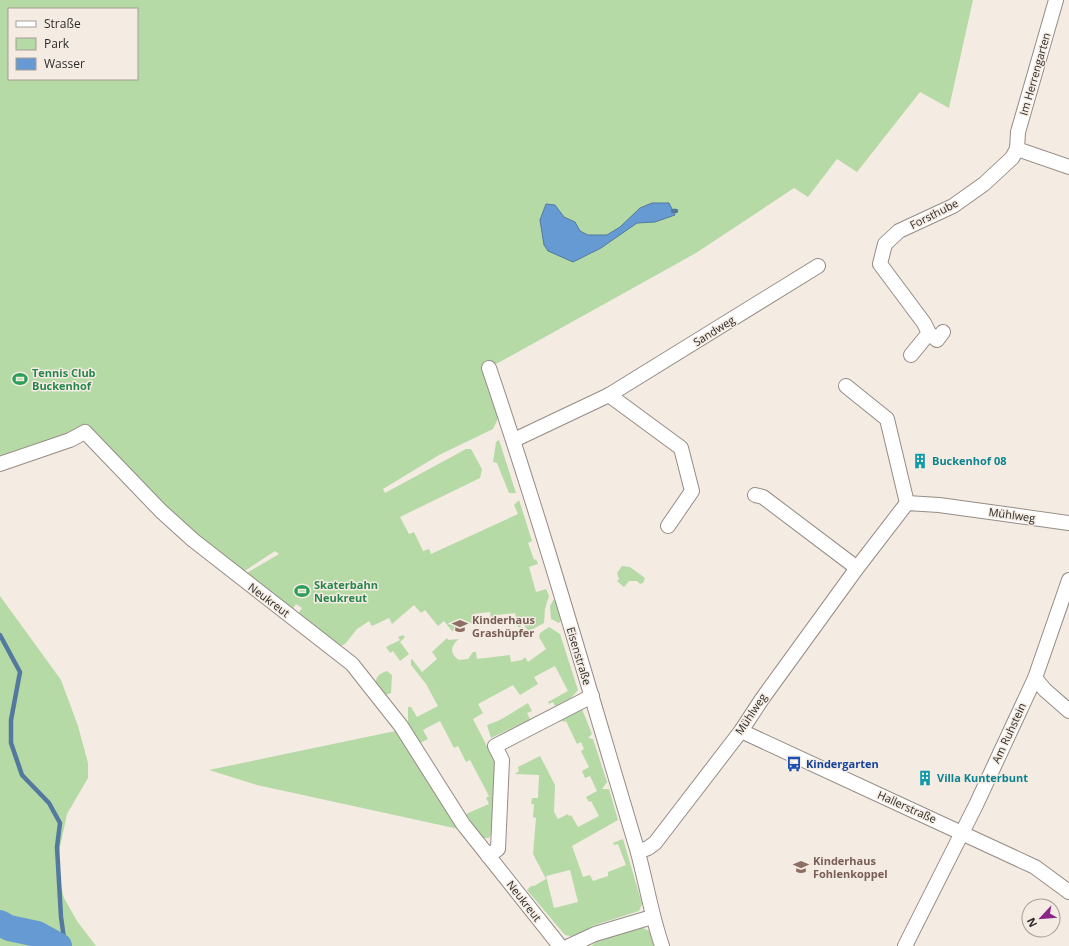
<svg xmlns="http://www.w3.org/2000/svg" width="1069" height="946" viewBox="0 0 1069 946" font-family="'Open Sans',sans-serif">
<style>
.green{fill:#b5daa6;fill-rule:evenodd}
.water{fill:#659ad2;stroke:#54799f}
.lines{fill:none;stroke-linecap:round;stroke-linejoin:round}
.stream{stroke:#54799f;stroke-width:4.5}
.river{stroke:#659ad2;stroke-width:26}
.street-casing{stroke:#958c85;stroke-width:16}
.street{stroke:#fff;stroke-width:14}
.labels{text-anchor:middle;stroke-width:3;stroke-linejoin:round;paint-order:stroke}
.street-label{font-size:11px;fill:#2e2b28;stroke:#f4ebe3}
.leisure-label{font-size:11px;font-weight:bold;fill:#27864d;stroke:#f4ebe3;text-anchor:start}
.culture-label{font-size:11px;font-weight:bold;fill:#0d838f;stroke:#f4ebe3;text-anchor:start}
.education-label{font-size:11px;font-weight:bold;fill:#785e54;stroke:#f4ebe3;text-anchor:start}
.transit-label{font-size:11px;font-weight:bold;fill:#164399;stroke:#f4ebe3;text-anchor:start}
</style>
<rect width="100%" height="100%" fill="#f4ebe3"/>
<g class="green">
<path d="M0,0H973L949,108L920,92L857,172L837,159L808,197L794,188L696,253L489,368L503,408L493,429L439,455L383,489L385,493L466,449H471L482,469L480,478L400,517L409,534L414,532L423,551L429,549L431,554L518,514L514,505L519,500L532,541L528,543L534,560L536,559L538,564L529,567L536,592L546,589L549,596L545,609L544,623L529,631L525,627L524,623H520L521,627H518L515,613L497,615V618L491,619L490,612L473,614L474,624L457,621L458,630L452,631L444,621L438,626L425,610L421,613L414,605L392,624L389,618L372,626L369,621L357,629L345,644L339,647L297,615L302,608L296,604L291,612L245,574L279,554L275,551L237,576L81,434L0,457ZM9,9H137V79H9Z"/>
<polygon points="499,440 516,493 509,493 497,463 493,462 496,442"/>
<polygon points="622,566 630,567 645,578 643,583 640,584 637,581 629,581 624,587 617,581 619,579 617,573"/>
<polygon points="0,596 61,680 78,726 88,763 88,778 67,814 59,852 59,877 64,898 77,921 96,946 0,946 0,929 15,930 13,921 0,914"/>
<polygon points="554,599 562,615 560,617 561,621 559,623 551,619 550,606"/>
<path d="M549,627L560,634L578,690L571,698L555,706L553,702L549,704L548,702L568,691L555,666L534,677L538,684L520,695L513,685L478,704L483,713L473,719L495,762L491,834L489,838H482L466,814L489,804L486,798L489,796L470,760L466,762L458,746L454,748L440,721L423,730L428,739L420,743L408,725V707H411L417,717L438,706L426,684L411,665V660L412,659L422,672L437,659L432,652L447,638L448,640L459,639C451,645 449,654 459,660L468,659L473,652H476L477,659L510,655L511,662L522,660L525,657L528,662L546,649L539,637L540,633Z"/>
<polygon points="403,635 405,637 400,642 409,654 400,661 393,651 390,653 386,647 400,640 398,637"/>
<path d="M387,671L392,675L391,693L386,695C374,688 371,676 387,671Z"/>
<polygon points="528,703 532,711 527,713 530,719 491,738 487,725 500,720"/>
<path d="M582,709L592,734L588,738L593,739L607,782L602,789H609L618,820L572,846L583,877L590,875L593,881L608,876V872L626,865L618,844L614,845L613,843L623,839L642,904L639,911L592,926L576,937L565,935L527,890L531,886H534L546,879L533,854L536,818L533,817L534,804H531L532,798H538L539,775L515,774L519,771L518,767L540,756L555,785L554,812L558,819L568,814L569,816L571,815L578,827L599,816L591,801L589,802L586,797L597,791L590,776L585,778L582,771L589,767L581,751L584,749L581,742L577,744L566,721L563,722L560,716ZM570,870L578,902L554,908L546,876Z"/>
<polygon points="400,730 463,830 257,785 209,770"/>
<polygon points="641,927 649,931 654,946 591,946 598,941"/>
</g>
<polygon class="water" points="652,203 669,203 675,215 655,222 637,223 601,248 573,262 548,251 544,245 540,220 546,204 555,205 564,217 575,222 580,231 588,235 607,235 620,227 640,208"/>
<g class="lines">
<g class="stream">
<polyline points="673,211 676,211"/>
<polyline points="0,635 20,672 11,720 11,743 22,775 49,803 60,823 57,847 61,917 65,946"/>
</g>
<polyline class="river" points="0,923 9,928 37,934 59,946"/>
<g class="street-casing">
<g id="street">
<polyline points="1017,149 1069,167"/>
<polyline points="943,332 937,340 929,333 924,323 880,264 885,244 899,231 953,206 984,184 1012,158 1017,149 1018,132 1056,0"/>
<polyline points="911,355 929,333"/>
<path d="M489,368C543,527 589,689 637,849C646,881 651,914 662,946"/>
<polyline points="846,386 887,419 907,503"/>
<polyline points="609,395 681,448 692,491 668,526"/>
<polyline points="514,440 609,395 818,266"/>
<polyline points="0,464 70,440 85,432 161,511 193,540 352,664 401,726 463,824 560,946"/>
<polyline points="755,495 763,497 857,568"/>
<polyline points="1035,678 1045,690 1069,711"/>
<polyline points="741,731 1035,867 1069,892"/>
<polyline points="638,852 648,848 655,843 741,731 762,699 857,568 907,503 939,505 1069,523"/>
<polyline points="488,856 498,849 502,760 495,746 592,696"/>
<polyline points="569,946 595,934 652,917"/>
<polyline points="905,946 976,805 1035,678 1069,580"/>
</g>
</g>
<use href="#street" class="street"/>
</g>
<defs>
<g id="stadium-bare" transform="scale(1.2)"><path d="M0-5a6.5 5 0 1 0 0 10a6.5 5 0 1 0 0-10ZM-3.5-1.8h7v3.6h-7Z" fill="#2e9e5b" stroke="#f4ebe3" stroke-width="2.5" paint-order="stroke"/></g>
<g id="building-bare" transform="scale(1.2)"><path d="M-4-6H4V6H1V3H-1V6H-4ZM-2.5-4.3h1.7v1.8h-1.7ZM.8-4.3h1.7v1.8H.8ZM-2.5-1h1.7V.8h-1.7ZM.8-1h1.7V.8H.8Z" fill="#0f9aa8" stroke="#f4ebe3" stroke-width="2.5" paint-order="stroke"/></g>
<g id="school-bare" transform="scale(1.2)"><path d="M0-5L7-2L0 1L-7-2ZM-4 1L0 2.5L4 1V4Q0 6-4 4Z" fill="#8d6e63" stroke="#f4ebe3" stroke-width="2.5" paint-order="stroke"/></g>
<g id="bus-bare" transform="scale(1.2)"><path d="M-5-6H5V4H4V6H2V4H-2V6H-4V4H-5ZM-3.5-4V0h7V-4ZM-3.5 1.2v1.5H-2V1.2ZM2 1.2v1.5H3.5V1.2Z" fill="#1a4fb4" stroke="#f4ebe3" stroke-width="2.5" paint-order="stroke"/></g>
</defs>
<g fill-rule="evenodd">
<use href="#stadium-bare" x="20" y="379"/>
<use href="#building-bare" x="920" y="461"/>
<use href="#stadium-bare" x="302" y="591"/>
<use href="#school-bare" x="460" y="626"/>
<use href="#bus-bare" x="794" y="764"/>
<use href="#building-bare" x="925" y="778"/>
<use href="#school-bare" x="801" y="867"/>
</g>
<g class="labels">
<g class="street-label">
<text transform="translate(1035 74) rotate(-74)" y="4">Im Herrengarten</text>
<text transform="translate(934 214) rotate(-27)" y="4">Forsthube</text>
<text transform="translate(714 331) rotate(-32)" y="4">Sandweg</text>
<text transform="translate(1012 515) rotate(8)" y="4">Mühlweg</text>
<text transform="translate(269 600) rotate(37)" y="4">Neukreut</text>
<text transform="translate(579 656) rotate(73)" y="4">Eisenstraße</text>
<text transform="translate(751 714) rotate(-56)" y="4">Mühlweg</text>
<text transform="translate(1009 733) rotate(-65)" y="4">Am Ruhstein</text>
<text transform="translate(907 807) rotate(24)" y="4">Hallerstraße</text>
<text transform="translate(524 901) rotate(52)" y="4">Neukreut</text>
</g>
<g class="leisure-label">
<text x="32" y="377">Tennis Club<tspan x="32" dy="13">Buckenhof</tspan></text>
<text x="314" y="589">Skaterbahn<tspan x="314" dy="13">Neukreut</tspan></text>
</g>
<g class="culture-label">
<text x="932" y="465">Buckenhof 08</text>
<text x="937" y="782">Villa Kunterbunt</text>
</g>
<g class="education-label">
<text x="472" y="624">Kinderhaus<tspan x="472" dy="13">Grashüpfer</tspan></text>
<text x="813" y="865">Kinderhaus<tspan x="813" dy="13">Fohlenkoppel</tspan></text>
</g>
<g class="transit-label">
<text x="806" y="768">Kindergarten</text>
</g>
</g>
<rect x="8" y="8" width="130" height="72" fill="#f4ebe3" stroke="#a59e98"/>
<rect x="16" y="21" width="20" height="6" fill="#ffffff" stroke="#a59e98"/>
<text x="44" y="28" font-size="12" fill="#2e2b28">Straße</text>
<rect x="16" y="38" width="20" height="12" fill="#b5daa6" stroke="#a59e98"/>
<text x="44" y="48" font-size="12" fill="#2e2b28">Park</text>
<rect x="16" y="58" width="20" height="12" fill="#659ad2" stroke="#a59e98"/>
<text x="44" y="68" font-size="12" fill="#2e2b28">Wasser</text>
<g transform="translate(1041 918) rotate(244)"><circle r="19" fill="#f4ebe3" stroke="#a59e98"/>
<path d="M0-3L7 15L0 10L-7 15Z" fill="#8c258a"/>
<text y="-6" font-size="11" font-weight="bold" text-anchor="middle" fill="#2e2b28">N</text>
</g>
</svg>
